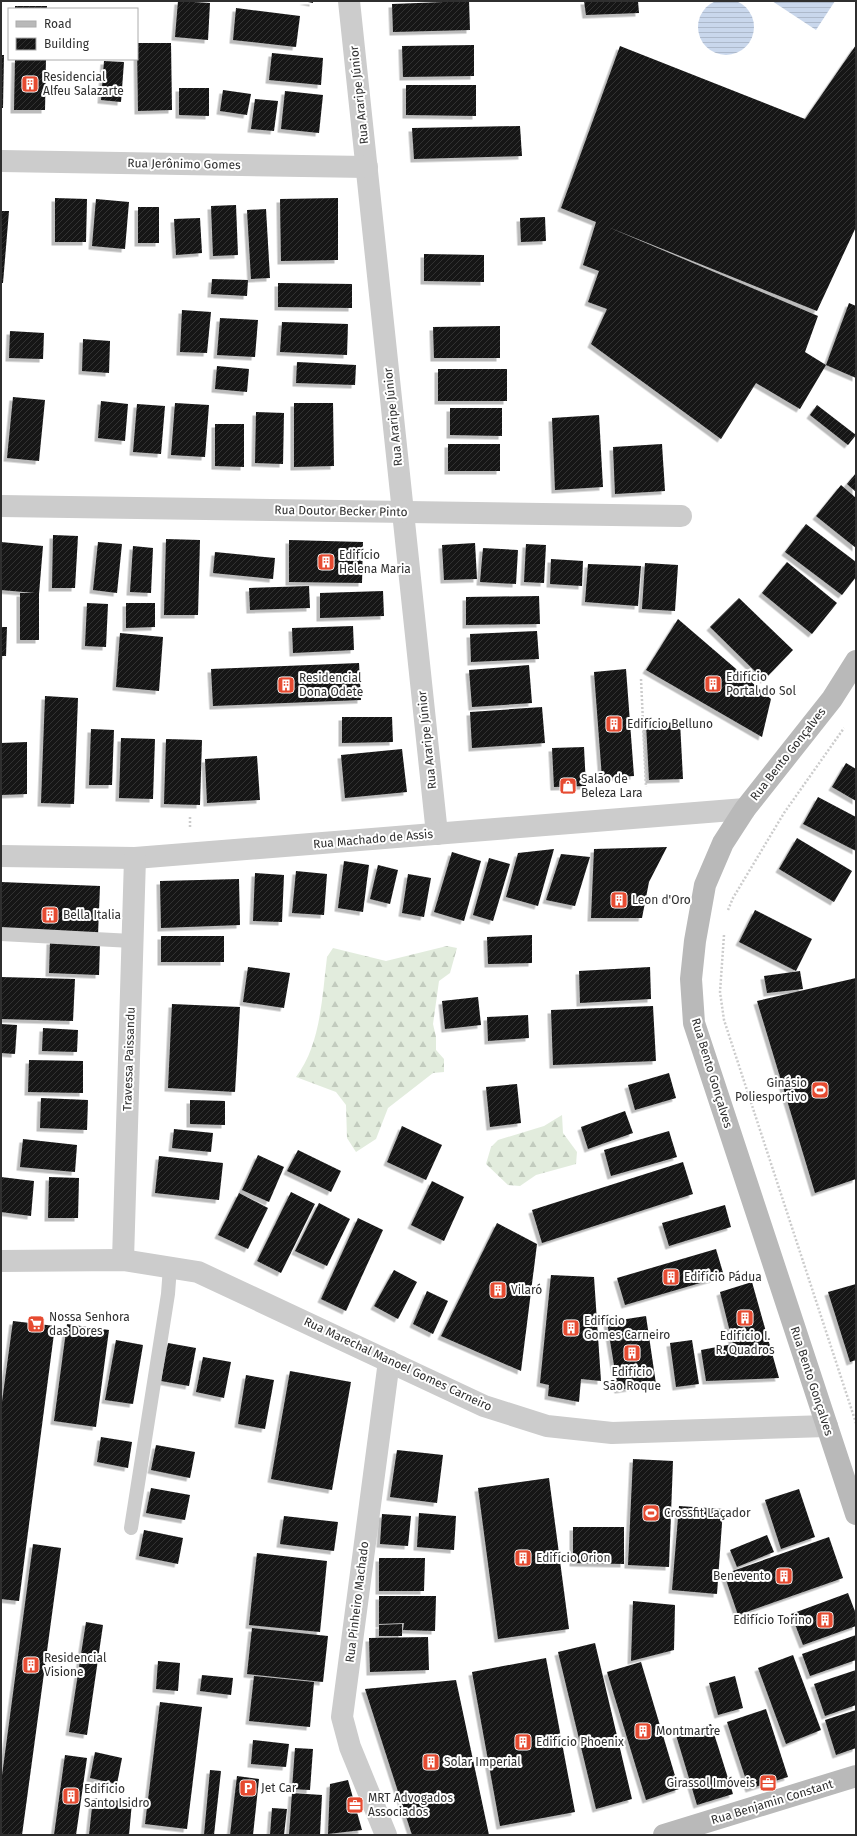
<svg xmlns="http://www.w3.org/2000/svg" width="857" height="1836" viewBox="0 0 857 1836" font-family="'Fira Sans',sans-serif">
<style>
.forest{fill:url(#forest-firs)}
.water{fill:url(#water-rules)}
.building{fill:url(#building-hatch);filter:url(#shadow)}
.lines{fill:none;stroke-linecap:round;stroke-linejoin:round}
.path{stroke:#ccc;stroke-width:2.5;stroke-dasharray:2 2;stroke-linecap:butt}
.lane{stroke:#ccc;stroke-width:14}
.street{stroke:#ccc;stroke-width:22}
.secondary{stroke:#b9b9b9;stroke-width:22}
.labels{text-anchor:middle;stroke-width:4;stroke-linejoin:round;paint-order:stroke}
.poi-label{font-size:12px;fill:#2f2f2f;stroke:#fff;text-anchor:start}
.street-label{font-size:12px;fill:#2f2f2f;stroke:#fff}
</style>
<defs>
<pattern id="forest-firs" width="22" height="20" patternUnits="userSpaceOnUse"><rect width="22" height="20" fill="#e2ecdd"/><path d="M5 1l3.5 6h-7zM16 11l3.5 6h-7z" fill="#c2cbbe"/></pattern>
<pattern id="water-rules" width="6" height="5" patternUnits="userSpaceOnUse"><rect width="6" height="5" fill="#c9d7ec"/><path d="M0 2.5h6" fill="none" stroke="#adb9cb"/></pattern>
<pattern id="building-hatch" width="6" height="6" patternUnits="userSpaceOnUse"><rect width="6" height="6" fill="#161616"/><path d="M-1 1l2-2M0 6l6-6M5 7l2-2" fill="none" stroke="#303030"/></pattern>
<filter id="shadow"><feDropShadow dx="-3.5" dy="3.5" stdDeviation="0" flood-color="#0004"/></filter>
</defs>
<rect width="100%" height="100%" fill="#fff"/>
<g class="forest">
<path d="M447,946L457,948L450,973L439,981L433,1024L436,1037V1050L444,1059V1072L433,1073L388,1108L376,1139L356,1152L347,1138L346,1105L336,1092L296,1077C321,1044 322,997 327,957L333,948L386,961Z"/>
<polygon points="562,1115 563,1133 577,1152 576,1164 536,1175 520,1186 508,1185 486,1164 491,1147 498,1140 544,1126"/>
</g>
<g class="water">
<circle cx="726" cy="27" r="28"/>
<polygon points="772,1 835,1 816,30"/>
</g>
<g class="building">
<polygon points="178,1 210,3 208,40 175,37"/>
<polygon points="303,1 313,1 313,3"/>
<polygon points="469,1 470,30 393,32 392,4"/>
<polygon points="584,1 638,1 639,13 586,15"/>
<rect x="15" y="6" width="32" height="3"/>
<polygon points="236,8 300,16 296,47 233,40"/>
<polygon points="137,43 171,43 172,110 138,111"/>
<polygon points="474,45 474,76 403,77 402,46"/>
<polygon points="856,45 856,227 817,311 608,227 818,316 805,352 826,365 800,409 756,383 721,439 591,344 607,309 588,302 599,271 583,265 596,222 561,208 620,46 805,119"/>
<polygon points="272,53 323,58 321,85 269,80"/>
<polygon points="1,55 4,55 3,108 1,108"/>
<polygon points="15,59 46,59 45,110 14,110"/>
<polygon points="104,61 124,62 121,102 101,100"/>
<polygon points="406,85 476,85 476,116 406,115"/>
<polygon points="179,88 209,88 209,116 179,115"/>
<polygon points="223,90 251,94 247,115 220,111"/>
<polygon points="285,91 323,95 319,133 281,129"/>
<polygon points="255,99 278,101 274,131 251,129"/>
<polygon points="520,126 522,156 414,159 412,128"/>
<polygon points="55,198 87,199 86,242 55,242"/>
<polygon points="338,198 338,260 281,261 280,199"/>
<polygon points="96,199 129,202 125,249 92,246"/>
<polygon points="236,205 238,255 213,256 211,206"/>
<rect x="138" y="207" width="21" height="36"/>
<polygon points="266,209 270,278 251,279 247,210"/>
<polygon points="1,211 9,211 3,283 1,283"/>
<polygon points="545,217 546,241 521,242 520,218"/>
<polygon points="200,218 202,253 176,255 174,219"/>
<polygon points="424,254 484,255 484,282 424,281"/>
<polygon points="212,279 248,280 247,296 211,294"/>
<polygon points="278,283 352,284 352,308 278,307"/>
<polygon points="849,303 856,306 856,378 826,365"/>
<polygon points="182,310 211,312 207,353 180,352"/>
<polygon points="220,318 258,320 255,357 217,355"/>
<polygon points="282,322 348,324 347,355 280,352"/>
<polygon points="500,326 500,358 434,358 433,327"/>
<polygon points="10,331 44,333 43,359 9,358"/>
<polygon points="83,339 110,341 109,373 82,371"/>
<polygon points="297,362 356,365 355,385 296,383"/>
<polygon points="217,366 249,369 247,392 215,389"/>
<rect x="438" y="369" width="69" height="32"/>
<polygon points="13,397 45,400 39,461 7,458"/>
<polygon points="101,401 128,404 125,441 98,438"/>
<polygon points="175,403 209,405 205,457 171,455"/>
<polygon points="294,403 333,403 334,466 294,467"/>
<polygon points="137,404 165,406 161,454 133,452"/>
<polygon points="817,405 856,435 848,445 810,415"/>
<polygon points="450,408 502,408 502,436 450,435"/>
<polygon points="256,412 284,413 283,464 255,463"/>
<polygon points="599,415 603,487 555,490 552,418"/>
<polygon points="215,424 244,424 244,467 215,466"/>
<rect x="448" y="444" width="52" height="27"/>
<polygon points="662,444 665,491 615,494 613,447"/>
<polygon points="856,473 856,492 847,484"/>
<polygon points="841,485 856,498 856,548 816,516"/>
<polygon points="806,524 856,562 856,577 842,595 785,552"/>
<polygon points="53,535 78,536 75,588 52,588"/>
<polygon points="166,539 200,540 198,615 164,615"/>
<polygon points="289,540 363,542 362,583 289,582"/>
<polygon points="1,542 43,546 39,594 39,640 20,640 20,593 35,593 1,590"/>
<polygon points="98,542 122,544 117,593 93,590"/>
<polygon points="475,543 477,579 444,580 442,545"/>
<polygon points="526,544 546,545 544,583 524,582"/>
<polygon points="133,546 153,548 151,593 130,592"/>
<polygon points="483,548 518,550 516,584 480,582"/>
<polygon points="215,552 275,558 273,579 213,573"/>
<polygon points="551,559 583,561 582,586 550,584"/>
<polygon points="787,562 837,603 812,634 762,593"/>
<polygon points="645,563 678,565 675,611 642,609"/>
<polygon points="588,564 641,566 638,606 585,602"/>
<polygon points="309,586 310,608 250,610 249,588"/>
<polygon points="383,591 384,616 320,618 320,593"/>
<polygon points="539,596 540,624 466,625 466,597"/>
<polygon points="739,598 793,650 764,680 710,627"/>
<polygon points="87,603 108,604 106,647 85,646"/>
<polygon points="126,603 155,603 155,627 126,628"/>
<polygon points="678,619 771,699 762,737 646,670"/>
<polygon points="353,626 354,650 293,653 292,628"/>
<polygon points="1,627 7,627 6,656 1,656"/>
<polygon points="537,631 539,659 471,662 470,634"/>
<polygon points="120,633 163,637 159,691 116,687"/>
<polygon points="359,663 361,700 213,706 211,669"/>
<polygon points="529,665 532,703 472,707 469,670"/>
<polygon points="626,669 634,776 602,778 594,672"/>
<polygon points="45,696 78,698 74,804 41,803"/>
<polygon points="542,707 545,743 472,748 470,712"/>
<polygon points="342,717 392,717 393,742 342,743"/>
<polygon points="680,722 683,779 649,780 646,724"/>
<polygon points="91,729 114,730 112,785 89,785"/>
<polygon points="121,738 155,739 153,799 119,798"/>
<polygon points="166,739 202,740 200,805 164,804"/>
<polygon points="27,742 27,794 1,795 1,743"/>
<polygon points="584,747 586,786 554,787 552,748"/>
<polygon points="402,749 407,792 345,798 341,755"/>
<polygon points="257,756 260,800 207,803 205,759"/>
<polygon points="846,763 856,769 856,801 832,787"/>
<polygon points="818,797 856,817 856,851 803,824"/>
<polygon points="797,838 852,871 834,902 779,869"/>
<polygon points="667,847 649,882 642,918 591,918 594,849"/>
<polygon points="554,849 538,906 506,897 518,853"/>
<polygon points="452,852 481,861 464,921 434,912"/>
<polygon points="561,854 590,857 575,906 546,900"/>
<polygon points="489,858 510,864 493,921 473,915"/>
<polygon points="344,861 369,865 363,912 338,908"/>
<polygon points="378,865 398,870 390,904 370,899"/>
<polygon points="296,871 327,874 324,915 292,913"/>
<polygon points="255,873 284,875 282,922 253,921"/>
<polygon points="408,874 431,878 424,917 402,913"/>
<polygon points="239,879 240,925 161,928 160,881"/>
<polygon points="1,882 100,886 98,935 1,931"/>
<polygon points="755,910 812,939 796,971 739,942"/>
<polygon points="532,935 532,963 488,964 487,937"/>
<rect x="161" y="936" width="63" height="26"/>
<polygon points="50,941 100,943 99,975 49,973"/>
<polygon points="248,967 290,973 284,1008 243,1002"/>
<polygon points="650,967 651,999 580,1003 579,971"/>
<polygon points="800,971 803,989 767,993 764,976"/>
<polygon points="1,977 75,979 73,1021 1,1019"/>
<polygon points="856,978 856,1179 815,1193 757,1001"/>
<polygon points="478,997 481,1025 445,1029 442,1001"/>
<polygon points="172,1004 240,1007 235,1092 168,1088"/>
<polygon points="653,1006 656,1061 553,1065 551,1010"/>
<polygon points="528,1015 529,1038 488,1041 487,1017"/>
<polygon points="1,1024 17,1025 15,1054 1,1053"/>
<polygon points="43,1028 78,1030 77,1052 42,1051"/>
<polygon points="29,1060 83,1061 83,1093 28,1092"/>
<polygon points="669,1073 676,1098 635,1110 628,1085"/>
<polygon points="517,1084 521,1123 490,1127 486,1087"/>
<polygon points="41,1098 88,1100 87,1130 40,1128"/>
<polygon points="190,1100 225,1101 225,1125 190,1124"/>
<polygon points="625,1111 633,1133 588,1149 581,1127"/>
<polygon points="402,1126 442,1145 426,1180 387,1162"/>
<polygon points="174,1129 213,1133 211,1152 172,1148"/>
<polygon points="669,1131 677,1157 611,1176 604,1150"/>
<polygon points="23,1139 77,1145 75,1172 20,1167"/>
<polygon points="298,1150 341,1171 331,1192 287,1171"/>
<polygon points="258,1155 284,1167 269,1202 242,1190"/>
<polygon points="159,1156 223,1163 219,1200 155,1193"/>
<polygon points="683,1162 693,1194 542,1243 532,1210"/>
<polygon points="1,1177 34,1181 31,1216 1,1212"/>
<polygon points="49,1177 79,1178 78,1218 48,1218"/>
<polygon points="432,1181 464,1197 444,1241 411,1225"/>
<polygon points="291,1192 315,1204 281,1273 257,1261"/>
<polygon points="239,1193 268,1208 248,1249 218,1235"/>
<polygon points="319,1203 350,1219 327,1266 295,1251"/>
<polygon points="725,1205 731,1227 669,1246 662,1223"/>
<polygon points="358,1218 383,1230 346,1311 321,1299"/>
<polygon points="497,1223 537,1244 521,1371 441,1336"/>
<polygon points="716,1249 724,1276 625,1305 617,1278"/>
<polygon points="394,1270 417,1282 398,1319 374,1306"/>
<polygon points="551,1275 594,1277 601,1381 581,1379 579,1402 548,1396 549,1385 540,1383"/>
<polygon points="752,1282 779,1378 706,1381 701,1350 733,1344 720,1292"/>
<polygon points="856,1284 856,1360 850,1362 828,1292"/>
<polygon points="427,1291 448,1301 433,1334 413,1324"/>
<polygon points="646,1316 656,1384 618,1390 607,1322"/>
<polygon points="13,1321 55,1326 19,1601 1,1599 1,1409"/>
<polygon points="67,1324 109,1330 96,1427 54,1421"/>
<polygon points="116,1340 143,1345 133,1404 105,1400"/>
<polygon points="692,1340 699,1384 676,1387 670,1343"/>
<polygon points="168,1343 196,1348 189,1386 161,1381"/>
<polygon points="203,1357 231,1362 224,1398 196,1392"/>
<polygon points="290,1371 351,1382 332,1490 271,1479"/>
<polygon points="246,1375 274,1380 265,1429 238,1424"/>
<polygon points="101,1437 132,1442 128,1468 97,1462"/>
<polygon points="156,1445 195,1452 190,1478 151,1470"/>
<polygon points="397,1450 443,1455 437,1503 390,1497"/>
<polygon points="633,1459 673,1461 669,1567 628,1565"/>
<polygon points="549,1478 569,1629 498,1639 478,1488"/>
<polygon points="151,1488 190,1495 185,1520 146,1513"/>
<polygon points="799,1489 815,1537 781,1549 765,1500"/>
<polygon points="679,1506 723,1509 717,1594 672,1590"/>
<polygon points="419,1513 456,1516 454,1550 417,1547"/>
<polygon points="382,1514 411,1516 408,1546 380,1544"/>
<polygon points="284,1516 338,1522 334,1551 280,1544"/>
<polygon points="573,1527 624,1527 624,1564 573,1563"/>
<polygon points="144,1530 183,1538 178,1564 139,1556"/>
<polygon points="767,1535 774,1552 737,1567 730,1550"/>
<polygon points="829,1537 843,1578 738,1615 724,1574"/>
<polygon points="33,1544 61,1548 22,1835 1,1835 1,1783"/>
<polygon points="257,1553 327,1561 320,1632 249,1625"/>
<polygon points="379,1558 425,1558 424,1591 379,1591"/>
<polygon points="848,1593 856,1614 856,1626 803,1645 791,1614"/>
<polygon points="379,1596 436,1596 435,1631 403,1630 404,1623 379,1624"/>
<polygon points="633,1601 675,1605 674,1650 631,1661"/>
<polygon points="86,1622 103,1625 87,1735 69,1732"/>
<polygon points="402,1624 402,1636 379,1636 379,1625"/>
<polygon points="252,1628 328,1636 323,1682 247,1674"/>
<polygon points="856,1635 856,1660 810,1676 802,1654"/>
<polygon points="428,1637 429,1670 370,1672 369,1638"/>
<polygon points="595,1643 632,1799 596,1809 558,1652"/>
<polygon points="793,1655 821,1730 786,1744 758,1668"/>
<polygon points="546,1658 575,1812 500,1826 472,1672"/>
<polygon points="158,1661 180,1663 178,1691 156,1689"/>
<polygon points="641,1662 679,1789 646,1800 607,1672"/>
<polygon points="856,1670 856,1705 825,1716 814,1684"/>
<polygon points="202,1675 233,1678 231,1695 200,1691"/>
<polygon points="254,1676 314,1682 310,1727 249,1721"/>
<polygon points="735,1676 743,1708 718,1715 709,1683"/>
<polygon points="456,1680 489,1835 412,1835 365,1689"/>
<polygon points="160,1702 202,1707 187,1829 145,1824"/>
<polygon points="766,1709 788,1777 749,1789 727,1722"/>
<polygon points="856,1710 856,1748 836,1755 825,1720"/>
<polygon points="711,1724 733,1794 697,1805 676,1735"/>
<polygon points="253,1740 289,1744 286,1767 251,1764"/>
<polygon points="295,1748 313,1749 310,1790 292,1789"/>
<polygon points="95,1752 122,1758 117,1784 90,1778"/>
<polygon points="65,1755 87,1758 76,1835 54,1835"/>
<polygon points="210,1770 221,1771 214,1835 204,1835"/>
<polygon points="237,1776 259,1779 253,1835 230,1835"/>
<polygon points="348,1780 362,1830 328,1834 330,1784"/>
<polygon points="292,1793 322,1795 320,1835 289,1835"/>
<polygon points="93,1798 132,1802 129,1835 89,1835"/>
<polygon points="272,1808 287,1809 284,1835 270,1835"/>
</g>
<g class="lines">
<g class="path">
<polyline points="641,679 646,787"/>
<polyline points="190,817 190,828"/>
<polyline points="728,910 733,898 784,813 844,728"/>
<polyline points="724,935 720,992 724,1020 856,1423"/>
</g>
<g class="lane">
<polyline points="1,934 132,941"/>
<polyline points="131,1528 168,1294 170,1267"/>
</g>
<g class="street">
<polyline points="349,1 437,834"/>
<polyline points="1,161 367,167"/>
<polyline points="1,506 681,516"/>
<polyline points="1,856 135,858 745,809"/>
<polyline points="123,1260 135,858"/>
<polyline points="1,1261 123,1260 198,1272 484,1406 547,1426 612,1433 827,1426"/>
<polyline points="386,1835 350,1747 342,1717 389,1361"/>
</g>
<g class="secondary">
<polyline points="856,661 832,699 745,809 723,843 705,885 695,941 691,979 694,1023 856,1514"/>
<polyline points="664,1835 856,1776"/>
</g>
</g>
<defs>
<g id="building-square" transform="scale(0.9)"><rect x="-9" y="-9" width="18" height="18" rx="4" fill="#e64b31" stroke="#fff"/><path d="M-4-6H4V6H1V3H-1V6H-4ZM-2.5-4.3h1.7v1.8h-1.7ZM.8-4.3h1.7v1.8H.8ZM-2.5-1h1.7V.8h-1.7ZM.8-1h1.7V.8H.8Z" fill="#fff"/></g>
<g id="shop-square" transform="scale(0.9)"><rect x="-9" y="-9" width="18" height="18" rx="4" fill="#e64b31" stroke="#fff"/><path d="M-5-2.5h2.3a2.7 3.5 0 0 1 5.4 0H5L5.5 6h-11ZM-1.5-2.5h3a1.5 2.3 0 0 0-3 0Z" fill="#fff"/></g>
<g id="stadium-square" transform="scale(0.9)"><rect x="-9" y="-9" width="18" height="18" rx="4" fill="#e64b31" stroke="#fff"/><path d="M0-5a6.5 5 0 1 0 0 10a6.5 5 0 1 0 0-10ZM-3.5-1.8h7v3.6h-7Z" fill="#fff"/></g>
<g id="supermarket-square" transform="scale(0.9)"><rect x="-9" y="-9" width="18" height="18" rx="4" fill="#e64b31" stroke="#fff"/><path d="M-6-5.5h2.5l.6 2H6L4.5 2H-2.5L-4.4-4H-6ZM-1.5 3.2a1.3 1.3 0 1 0 .1 0ZM3 3.2a1.3 1.3 0 1 0 .1 0Z" fill="#fff"/></g>
<g id="office-square" transform="scale(0.9)"><rect x="-9" y="-9" width="18" height="18" rx="4" fill="#e64b31" stroke="#fff"/><path d="M-6-3h4V-5.5h4V-3h4V5H-6ZM-1-4.5V-3h2v-1.5ZM-6 0V1H6V0Z" fill="#fff"/></g>
<g id="parking-square" transform="scale(0.9)"><rect x="-9" y="-9" width="18" height="18" rx="4" fill="#e64b31" stroke="#fff"/><path d="M-3.5-5.5H1a3.5 3.5 0 0 1 0 7H-1V5.5H-3.5ZM-1-3.4V-.6H.8a1.4 1.4 0 0 0 0-2.8Z" fill="#fff"/></g>
</defs>
<g fill-rule="evenodd">
<use href="#building-square" x="30" y="84"/>
<use href="#building-square" x="326" y="562"/>
<use href="#building-square" x="713" y="684"/>
<use href="#building-square" x="286" y="685"/>
<use href="#building-square" x="614" y="724"/>
<use href="#shop-square" x="568" y="786"/>
<use href="#building-square" x="619" y="900"/>
<use href="#building-square" x="50" y="915"/>
<use href="#stadium-square" x="820" y="1090"/>
<use href="#building-square" x="671" y="1277"/>
<use href="#building-square" x="498" y="1290"/>
<use href="#building-square" x="745" y="1318"/>
<use href="#supermarket-square" x="36" y="1324"/>
<use href="#building-square" x="571" y="1328"/>
<use href="#building-square" x="632" y="1353"/>
<use href="#stadium-square" x="651" y="1513"/>
<use href="#building-square" x="523" y="1558"/>
<use href="#building-square" x="784" y="1576"/>
<use href="#building-square" x="825" y="1620"/>
<use href="#building-square" x="31" y="1665"/>
<use href="#building-square" x="643" y="1731"/>
<use href="#building-square" x="523" y="1742"/>
<use href="#building-square" x="431" y="1762"/>
<use href="#office-square" x="768" y="1783"/>
<use href="#parking-square" x="248" y="1788"/>
<use href="#building-square" x="71" y="1796"/>
<use href="#office-square" x="355" y="1805"/>
</g>
<g class="labels">
<g class="poi-label">
<text x="43" y="81">Residencial<tspan x="43" dy="14">Alfeu Salazarte</tspan></text>
<text x="339" y="559">Edifício<tspan x="339" dy="14">Helena Maria</tspan></text>
<text x="726" y="681">Edifício<tspan x="726" dy="14">Portal do Sol</tspan></text>
<text x="299" y="682">Residencial<tspan x="299" dy="14">Dona Odete</tspan></text>
<text x="627" y="728">Edifício Belluno</text>
<text x="581" y="783">Salão de<tspan x="581" dy="14">Beleza Lara</tspan></text>
<text x="632" y="904">Leon d'Oro</text>
<text x="63" y="919">Bella Italia</text>
<text x="807" y="1087" text-anchor="end">Ginásio<tspan x="807" dy="14">Poliesportivo</tspan></text>
<text x="684" y="1281">Edifício Pádua</text>
<text x="511" y="1294">Vilaró</text>
<text x="49" y="1321">Nossa Senhora<tspan x="49" dy="14">das Dores</tspan></text>
<text x="584" y="1325">Edifício<tspan x="584" dy="14">Gomes Carneiro</tspan></text>
<text x="745" y="1340" text-anchor="middle">Edifício I.<tspan x="745" dy="14">R. Quadros</tspan></text>
<text x="632" y="1376" text-anchor="middle">Edifício<tspan x="632" dy="14">São Roque</tspan></text>
<text x="664" y="1517">Crossfit Laçador</text>
<text x="536" y="1562">Edifício Orion</text>
<text x="771" y="1580" text-anchor="end">Benevento</text>
<text x="812" y="1624" text-anchor="end">Edifício Torino</text>
<text x="44" y="1662">Residencial<tspan x="44" dy="14">Visione</tspan></text>
<text x="656" y="1735">Montmartre</text>
<text x="536" y="1746">Edifício Phoenix</text>
<text x="444" y="1766">Solar Imperial</text>
<text x="755" y="1787" text-anchor="end">Girassol Imóveis</text>
<text x="261" y="1792">Jet Car</text>
<text x="84" y="1793">Edifício<tspan x="84" dy="14">Santo Isidro</tspan></text>
<text x="368" y="1802">MRT Advogados<tspan x="368" dy="14">Associados</tspan></text>
</g>
<g class="street-label">
<text transform="translate(359 95) rotate(-96)" y="4">Rua Araripe Júnior</text>
<text transform="translate(184 164) rotate(1)" y="4">Rua Jerônimo Gomes</text>
<text transform="translate(393 417) rotate(-96)" y="4">Rua Araripe Júnior</text>
<text transform="translate(341 511) rotate(1)" y="4">Rua Doutor Becker Pinto</text>
<text transform="translate(427 740) rotate(-96)" y="4">Rua Araripe Júnior</text>
<text transform="translate(788 754) rotate(-52)" y="4">Rua Bento Gonçalves</text>
<text transform="translate(373 839) rotate(-5)" y="4">Rua Machado de Assis</text>
<text transform="translate(129 1059) rotate(-88)" y="4">Travessa Paissandu</text>
<text transform="translate(712 1073) rotate(73)" y="4">Rua Bento Gonçalves</text>
<text transform="translate(398 1364) rotate(25)" y="4">Rua Marechal Manoel Gomes Carneiro</text>
<text transform="translate(812 1381) rotate(72)" y="4">Rua Bento Gonçalves</text>
<text transform="translate(357 1602) rotate(-83)" y="4">Rua Pinheiro Machado</text>
<text transform="translate(772 1802) rotate(-17)" y="4">Rua Benjamin Constant</text>
</g>
</g>
<rect width="857" height="1836" fill="none" stroke="#2f2f2f" stroke-width="4"/>
<rect x="8" y="8" width="130" height="52" fill="#ffffff" stroke="#acacac"/>
<rect x="16" y="21" width="20" height="6" fill="#b9b9b9" stroke="#acacac"/>
<text x="44" y="28" font-size="12" fill="#2f2f2f">Road</text>
<rect x="16" y="38" width="20" height="12" fill="url(#building-hatch)" stroke="#acacac"/>
<text x="44" y="48" font-size="12" fill="#2f2f2f">Building</text>
</svg>
